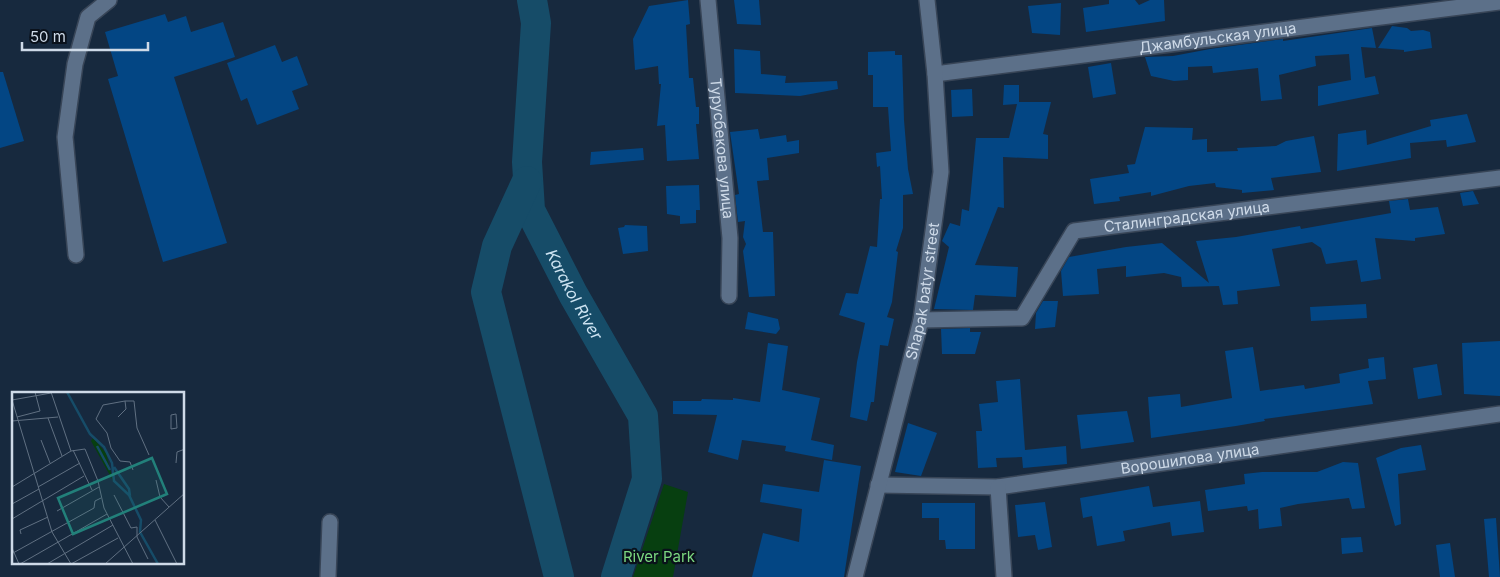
<svg xmlns="http://www.w3.org/2000/svg" width="1500" height="577" viewBox="0 0 1500 577" font-family="Inter,sans-serif">
<style>
.green{fill:#073f10}
.lines{fill:none;stroke-linecap:round;stroke-linejoin:round}
.river{stroke:#164c68;stroke-width:30}
.building{fill:#034684}
.minor-casing{stroke:#384557;stroke-width:18}
.minor{stroke:#5c7089;stroke-width:15}
.labels{text-anchor:middle;stroke-width:4.5;stroke-linejoin:round;paint-order:stroke}
.street-label{font-size:15px;fill:#cedae8;stroke:#0a111b}
.park-label{font-size:15px;fill:#7cd880;stroke:#0a111b}
.water-label{font-size:16px;font-style:italic;fill:#cee4f2;stroke:#0a111b}
.inset-river{fill:none;stroke:#164c68;stroke-width:2.5}
.inset-road{fill:none;stroke:#607082;stroke-width:1}
.view{fill:#22807a;fill-opacity:0.15;stroke:#22807a;stroke-width:2.5}
.inset-edge{fill:none;stroke:#cedae8;stroke-width:2.5}
</style>
<rect width="100%" height="100%" fill="#17293e"/>
<polygon class="green" points="664,484 688,492 673,577 633,577"/>
<g class="lines">
<g class="river">
<path id="s1" d="M532,0L536,23L527,162L530,210L573,294L643,416L647,479L616,577"/>
<polyline points="527,181 497,246 486,292 559,577"/>
</g>
</g>
<g class="building">
<polygon points="688,0 690,24 686,25 689,78 693,78 696,107 699,107 699,124 696,124 699,159 667,161 665,125 657,126 661,84 659,84 658,66 635,70 633,39 649,6"/>
<polygon points="734,0 759,0 761,25 737,24"/>
<polygon points="1109,0 1135,0 1139,5 1150,0 1164,0 1165,21 1086,32 1083,8 1109,4"/>
<polygon points="1061,3 1060,35 1032,33 1028,6"/>
<polygon points="165,14 168,22 186,16 191,32 223,22 235,57 174,77 227,243 163,262 108,79 118,76 105,32"/>
<polygon points="1392,26 1407,28 1411,31 1423,30 1430,32 1432,48 1404,52 1404,50 1378,48"/>
<polygon points="1372,28 1376,48 1361,47 1365,78 1375,76 1379,94 1318,106 1318,86 1351,80 1349,54 1315,56 1316,66 1279,75 1282,99 1261,101 1258,68 1213,73 1212,66 1188,67 1188,80 1174,81 1151,76 1145,57 1173,56 1210,49 1283,39 1283,41"/>
<polygon points="275,45 282,62 297,56 308,85 292,91 299,109 257,125 247,98 241,101 227,63"/>
<polygon points="734,49 760,51 761,74 786,76 785,83 837,81 838,89 800,96 735,93"/>
<polygon points="895,51 895,55 902,55 904,120 908,169 913,194 903,195 903,228 896,251 898,252 892,302 887,317 894,319 888,346 880,345 874,402 871,402 867,421 850,417 857,362 865,323 839,315 846,293 858,294 870,246 877,247 880,199 882,199 880,166 877,167 876,153 891,151 888,107 873,107 873,75 868,75 868,52"/>
<polygon points="1111,63 1116,94 1093,98 1088,67"/>
<polygon points="0,72 3,72 24,141 0,148"/>
<polygon points="1004,85 1019,85 1019,102 1051,102 1043,134 1048,135 1048,159 1003,157 1004,208 998,207 975,265 1018,267 1016,297 975,295 973,310 934,309 949,247 942,241 950,223 960,226 962,209 969,211 976,138 1009,138 1017,104 1003,105"/>
<polygon points="972,89 973,116 952,117 951,90"/>
<polygon points="1467,114 1476,142 1447,147 1446,140 1410,143 1411,158 1337,171 1338,134 1366,130 1367,145 1431,126 1430,120"/>
<polygon points="1145,127 1193,128 1192,140 1207,139 1207,152 1238,151 1237,148 1276,146 1286,141 1314,136 1321,172 1271,178 1274,190 1242,193 1242,190 1216,187 1215,183 1189,186 1151,196 1151,192 1119,197 1120,201 1094,204 1090,179 1129,173 1127,165 1135,164"/>
<polygon points="758,129 760,139 786,135 787,142 799,140 799,153 767,158 769,180 757,181 763,232 773,232 775,296 749,297 743,251 746,244 743,237 745,221 738,222 735,195 739,194 730,132"/>
<polygon points="643,148 644,160 590,165 591,152"/>
<polygon points="699,185 700,210 696,210 696,223 680,224 680,216 667,214 666,186"/>
<polygon points="1473,191 1479,204 1463,206 1460,193"/>
<polygon points="1408,199 1410,210 1438,207 1445,234 1415,238 1415,241 1375,238 1381,279 1361,282 1357,260 1326,264 1321,248 1312,242 1272,249 1280,286 1237,291 1238,304 1223,305 1219,286 1182,287 1181,277 1164,273 1126,277 1126,266 1097,269 1099,294 1063,296 1061,271 1069,257 1126,247 1162,243 1209,283 1196,241 1236,237 1300,226 1301,229 1391,213 1389,201"/>
<polygon points="625,225 647,226 648,251 623,254 618,228 624,227"/>
<polygon points="1043,301 1058,301 1055,327 1035,329 1036,313"/>
<polygon points="1366,304 1367,318 1311,321 1310,307"/>
<polygon points="748,312 778,319 780,329 776,334 745,329"/>
<polygon points="970,328 970,332 981,332 975,354 942,354 941,329"/>
<polygon points="1500,341 1500,396 1464,394 1462,343"/>
<polygon points="768,343 788,346 782,390 820,398 811,440 834,445 832,460 785,451 786,446 742,440 738,460 708,452 717,415 673,414 673,401 701,401 702,399 733,400 733,398 760,402"/>
<polygon points="1253,347 1260,391 1304,385 1305,389 1340,383 1339,374 1369,368 1368,359 1384,357 1386,379 1368,381 1373,404 1264,419 1265,421 1236,426 1151,438 1148,397 1180,394 1181,407 1232,398 1225,351"/>
<polygon points="1437,364 1442,395 1418,399 1413,368"/>
<polygon points="1020,379 1025,450 1066,446 1067,464 1023,468 1022,457 996,458 997,467 978,468 976,431 982,431 979,404 998,402 996,381"/>
<polygon points="1127,411 1134,442 1081,449 1077,415"/>
<polygon points="908,423 937,433 921,476 895,472"/>
<polygon points="1421,445 1426,470 1398,474 1401,524 1395,526 1376,458 1401,448"/>
<polygon points="824,460 861,466 844,577 752,577 763,533 799,542 802,509 760,502 763,484 819,492"/>
<polygon points="1343,462 1358,463 1365,508 1352,509 1349,498 1298,504 1280,508 1282,526 1259,529 1258,509 1248,511 1247,506 1208,511 1205,490 1245,484 1244,474 1262,472 1317,472"/>
<polygon points="1149,486 1153,507 1200,501 1204,532 1172,536 1170,522 1123,531 1125,541 1097,546 1092,516 1083,518 1080,498"/>
<polygon points="1045,502 1052,547 1038,550 1035,535 1018,537 1015,505"/>
<polygon points="922,503 975,503 975,549 946,549 945,540 939,540 939,518 922,518"/>
<polygon points="1496,518 1500,577 1489,577 1484,519"/>
<polygon points="1361,537 1363,552 1342,554 1341,538"/>
<polygon points="1450,543 1455,577 1440,577 1436,545"/>
</g>
<g class="lines">
<g class="minor-casing">
<g id="minor">
<path id="s2" d="M708,0L730,238L729,296"/>
<path id="s3" d="M935,74L1500,2"/>
<polyline points="76,255 65,137 75,64 88,17 109,0"/>
<path id="s4" d="M921,320L1022,318L1074,231L1500,178"/>
<path id="s5" d="M878,485L998,487L1500,414"/>
<polyline points="998,487 1004,577"/>
<polyline points="328,577 330,522"/>
<path id="s6" d="M855,577L921,320L941,172L935,74L927,0"/>
</g>
</g>
<use href="#minor" class="minor"/>
</g>
<g class="labels">
<g class="street-label">
<text dy="5" stroke="none"><textPath href="#s3" startOffset="285">Джамбульская улица</textPath></text>
<text dy="5" stroke="none"><textPath href="#s2" startOffset="149">Турусбекова улица</textPath></text>
<text dy="5" stroke="none"><textPath href="#s4" startOffset="316">Сталинградская улица</textPath></text>
<text dy="5" stroke="none"><textPath href="#s6" startOffset="294">Shapak batyr street</textPath></text>
<text dy="5" stroke="none"><textPath href="#s5" startOffset="314">Ворошилова улица</textPath></text>
</g>
<g class="park-label">
<text x="659" y="562">River Park</text>
</g>
<g class="water-label">
<text dy="6" stroke="none"><textPath href="#s1" startOffset="306">Karakol River</textPath></text>
</g>
</g>
<g transform="translate(12 392)">
<rect width="172" height="172" fill="#17293e"/>
<path d="M81,46L94,61L101,89L79,49Z" fill="#073f10"/>
<path class="inset-river" d="M55,0L78,42L92,55L100,71L102,89L117,103L129,128L128,140L146,172M85,54L98,78M102,75L117,97L118,104"/>
<path class="inset-road" d="M39,0L59,59L73,57L86,89L92,116L121,172M0,8L40,140L59,172M0,8L39,1M113,9H122L125,36L137,63M91,13L84,27L95,41L99,56L108,69L118,70L121,78M91,13L113,9L114,17L106,25M164,22L165,36L159,37V23ZM5,25L28,19L23,0M36,26L50,64M0,29L46,25M29,48L38,71M61,58L80,98M164,71L165,60L173,57M144,88L148,105L157,115M0,95L59,59M26,95L68,71M102,103L119,136L125,135V145L136,167M0,112L27,97M45,119L87,95M0,127L72,84M143,128L165,172M9,142L8,138L36,125M0,156L7,172M1,161L82,116L83,109L89,106M8,172L95,122M35,172L101,133M59,172L106,146M93,172L173,101"/>
<path class="view" d="M140,66L155,102L61,142L46,106Z"/>
<rect width="172" height="172" class="inset-edge"/>
</g>
<path d="M22 42v8h126v-8" fill="none" stroke="#cedae8" stroke-width="2.5"/>
<text x="30" y="42" font-size="15" fill="#cedae8" stroke="#0a111b" stroke-width="4" paint-order="stroke">50 m</text>
</svg>
